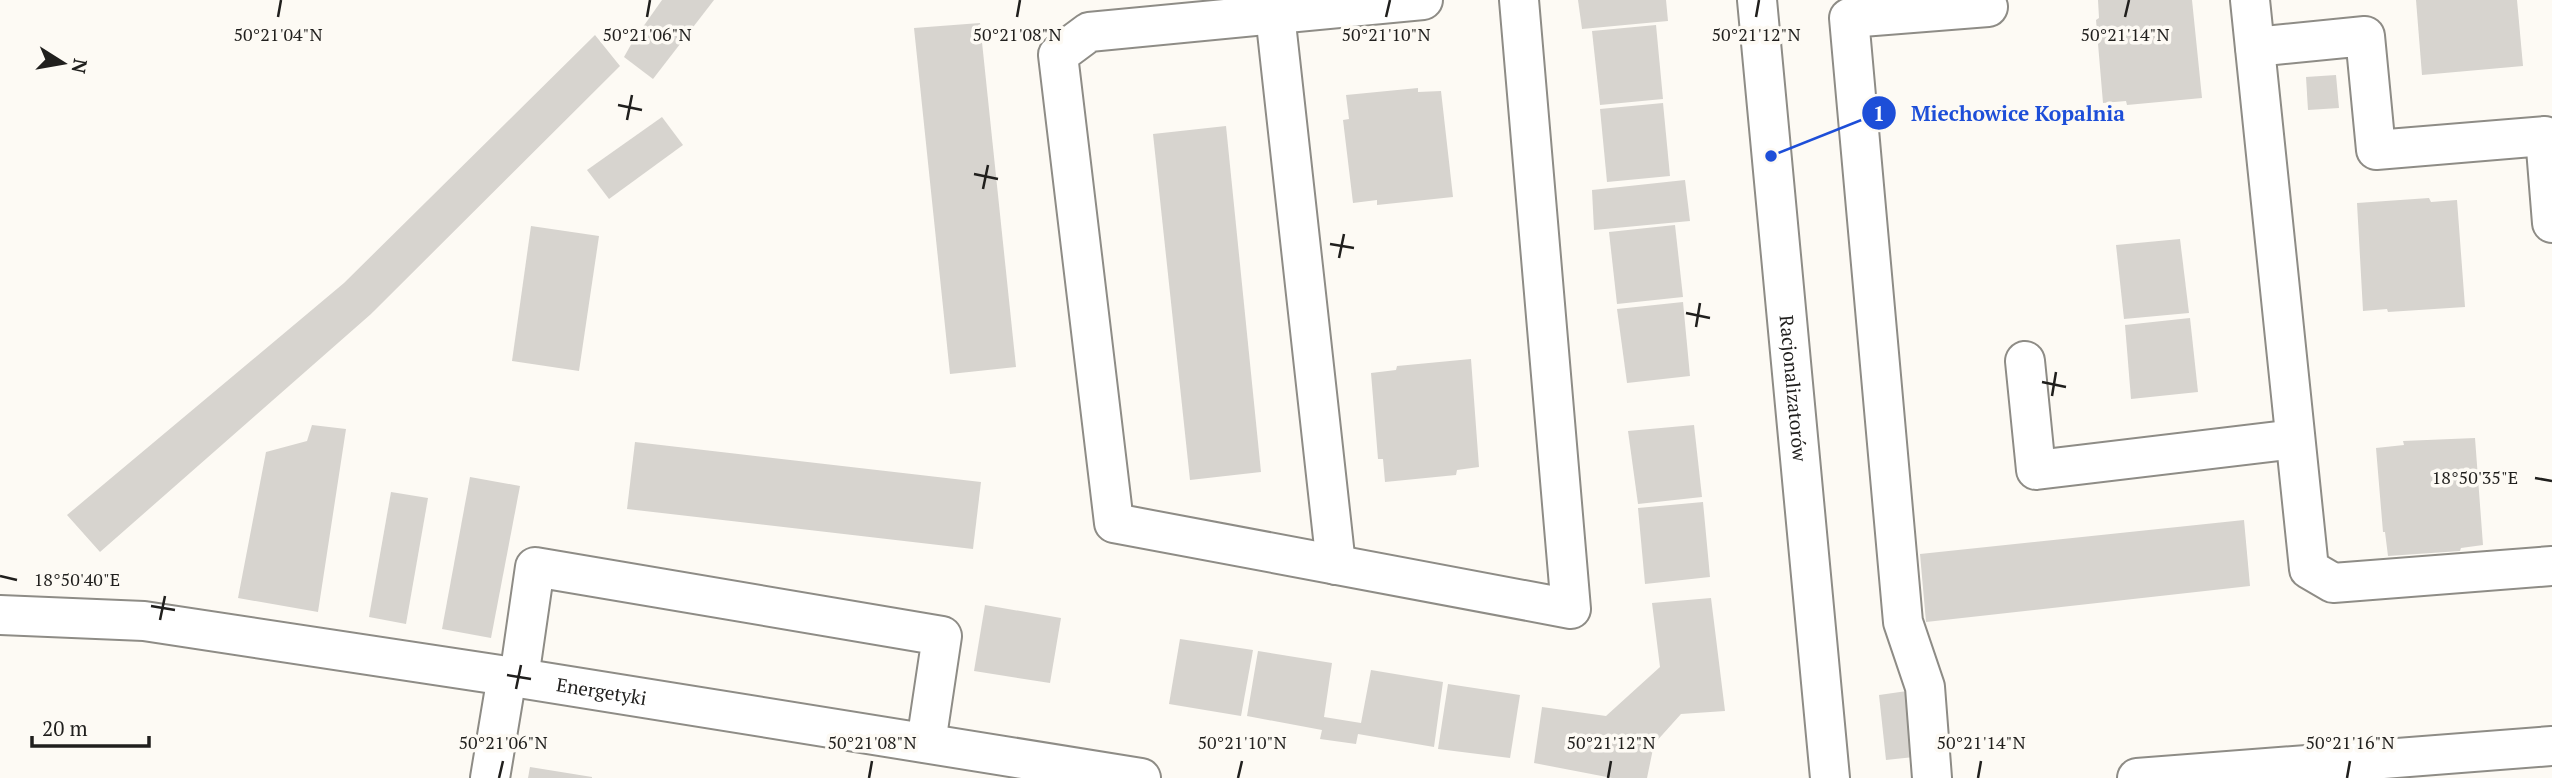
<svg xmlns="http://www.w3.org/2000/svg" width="2552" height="778" viewBox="0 0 2552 778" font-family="'PT Serif',serif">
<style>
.building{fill:#d7d4cf}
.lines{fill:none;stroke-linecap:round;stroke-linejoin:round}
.street-casing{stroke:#8e8c86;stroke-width:42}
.secondary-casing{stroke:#8e8c86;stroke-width:42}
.street{stroke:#fff;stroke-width:38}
.secondary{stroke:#fff;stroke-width:38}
.ticks{fill:none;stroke:#201f1d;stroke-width:2.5}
.labels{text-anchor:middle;stroke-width:7;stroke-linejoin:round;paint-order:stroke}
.street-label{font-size:19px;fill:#201f1d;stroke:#fdfaf4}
.ticks-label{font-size:18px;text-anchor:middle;fill:#201f1d;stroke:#fdfaf4;stroke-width:7;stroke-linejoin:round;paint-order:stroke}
.leader{fill:none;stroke:#1d4ed8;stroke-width:2.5}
.callout-dot{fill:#1d4ed8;stroke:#fdfaf4;stroke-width:2.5}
.mark-label{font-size:21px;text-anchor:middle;font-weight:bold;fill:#fff}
.callout-label{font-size:21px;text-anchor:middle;font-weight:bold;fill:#1d4ed8;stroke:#fdfaf4;stroke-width:7;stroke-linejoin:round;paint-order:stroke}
</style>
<rect width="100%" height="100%" fill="#fdfaf4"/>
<g class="building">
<polygon points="662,0 714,0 653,79 624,57 633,41"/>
<polygon points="1578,0 1666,0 1668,21 1582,29"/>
<polygon points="2098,0 2192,0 2202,98 2127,105 2126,101 2103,103 2096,20 2099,18"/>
<polygon points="2416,0 2517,0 2523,66 2422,75"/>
<polygon points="980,23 1016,367 950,374 914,28"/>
<polygon points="1656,25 1663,99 1600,105 1592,31"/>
<polygon points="595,35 620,66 371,314 100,552 67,515 344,283"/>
<polygon points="2336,75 2339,108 2308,110 2306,77"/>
<polygon points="1418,88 1418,92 1441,91 1453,197 1377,205 1377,200 1353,203 1343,120 1349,119 1346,95"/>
<polygon points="1663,103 1670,176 1607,182 1600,109"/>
<polygon points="662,117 683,145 609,199 587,170"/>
<polygon points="1226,126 1261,472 1190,480 1153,134"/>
<polygon points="1685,180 1690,221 1594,230 1592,190"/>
<polygon points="2429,198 2431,202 2457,200 2465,307 2388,312 2387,309 2363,311 2357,203"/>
<polygon points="1675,225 1683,297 1617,304 1609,232"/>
<polygon points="531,226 599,236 579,371 512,361"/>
<polygon points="2180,239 2189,313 2124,319 2116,245"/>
<polygon points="1683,302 1690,376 1627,383 1617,309"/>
<polygon points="2190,318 2198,392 2131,399 2125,325"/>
<polygon points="1471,359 1479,467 1457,470 1456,475 1385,482 1383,459 1378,459 1371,373 1396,370 1397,366"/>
<polygon points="312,425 346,429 318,612 238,598 266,452 307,441"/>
<polygon points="1694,425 1702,497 1638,504 1628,431"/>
<polygon points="2475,438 2483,545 2461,548 2460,551 2388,556 2385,532 2383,532 2376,448 2404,445 2403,441"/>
<polygon points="635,442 981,482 973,549 627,509"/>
<polygon points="470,477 520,486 491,638 442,629"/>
<polygon points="391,492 428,498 406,624 369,617"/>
<polygon points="1703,502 1710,577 1645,584 1638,508"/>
<polygon points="2244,520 2250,586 1926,622 1920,554"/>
<polygon points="1711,598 1725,711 1681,714 1654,744 1647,778 1612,778 1534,763 1542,707 1606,716 1660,667 1652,603"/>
<polygon points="985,605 1061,618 1050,683 974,671"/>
<polygon points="1180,639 1253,650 1241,716 1169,704"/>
<polygon points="1258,651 1332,663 1324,717 1361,723 1371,670 1443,682 1434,747 1358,734 1356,744 1320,739 1322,730 1247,716"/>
<polygon points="1448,684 1520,695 1510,758 1438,749"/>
<polygon points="1907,691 1914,757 1886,760 1879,695"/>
<polygon points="530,767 592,777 592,778 528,778"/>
</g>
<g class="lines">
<g class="street-casing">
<g id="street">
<polyline points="1423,0 1089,32 1058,55 1114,523 1571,609 1519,0"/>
<polyline points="2250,0 2309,569 2333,583 2552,566"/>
<polyline points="1275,14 1336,565"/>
<polyline points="2255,47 2365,36 2376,150 2545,136 2552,223"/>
<polyline points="2025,361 2036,470 2295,439"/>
<path id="s1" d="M0,615L144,621L507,676L1141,778"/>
<polyline points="519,678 535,567 942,636 926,743"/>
<polyline points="490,778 507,676"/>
<polyline points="1932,778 1925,687 1903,622 1849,18 1988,7"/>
<polyline points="2137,778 2552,746"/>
</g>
</g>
<g class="secondary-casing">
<g id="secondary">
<path id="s2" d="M1757,0L1830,778"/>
</g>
</g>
<use href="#street" class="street"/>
<use href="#secondary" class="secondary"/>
</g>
<path class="ticks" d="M278,17L281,0M647,17L650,0M1017,17L1020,0M1386,17L1390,0M1756,17L1759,0M2125,17L2129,0M618,105L642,110M627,120L632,95M974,174L998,179M983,189L988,165M1330,244L1354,248M1339,258L1344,234M1686,313L1710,318M1696,327L1700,303M2042,382L2066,387M2052,396L2056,372M2535,478L2552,481M0,576L17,580M151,606L175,610M160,620L165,596M507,675L531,679M516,689L521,665M499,778L503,761M869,778L872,761M1238,778L1242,761M1608,778L1611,761M1978,778L1981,761M2347,778L2350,761"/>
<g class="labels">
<g class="street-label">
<text dy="7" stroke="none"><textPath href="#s2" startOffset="390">Racjonalizatorów</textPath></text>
<text dy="7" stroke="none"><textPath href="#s1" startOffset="607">Energetyki</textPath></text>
</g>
</g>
<g class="ticks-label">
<text x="278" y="41">50°21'04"N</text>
<text x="647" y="41">50°21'06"N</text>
<text x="1017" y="41">50°21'08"N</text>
<text x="1386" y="41">50°21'10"N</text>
<text x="1756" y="41">50°21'12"N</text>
<text x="2125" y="41">50°21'14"N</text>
<text x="2475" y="484">18°50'35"E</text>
<text x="77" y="586">18°50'40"E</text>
<text x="503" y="749">50°21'06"N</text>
<text x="872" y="749">50°21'08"N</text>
<text x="1242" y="749">50°21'10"N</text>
<text x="1611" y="749">50°21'12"N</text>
<text x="1981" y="749">50°21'14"N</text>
<text x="2350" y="749">50°21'16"N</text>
</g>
<path class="leader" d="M1771 156L1879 113"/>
<g class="callout-dot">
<circle cx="1771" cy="156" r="7"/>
<circle cx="1879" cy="113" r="18"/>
</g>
<g class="mark-label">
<text x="1879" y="121">1</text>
</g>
<g class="callout-label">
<text x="2018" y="121">Miechowice Kopalnia</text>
</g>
<g transform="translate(63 63) rotate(101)" stroke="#fdfaf4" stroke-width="5" paint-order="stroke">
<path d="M0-5L12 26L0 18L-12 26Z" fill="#201f1d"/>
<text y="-10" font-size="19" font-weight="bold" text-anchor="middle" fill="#201f1d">N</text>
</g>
<path d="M32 736v10h117v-10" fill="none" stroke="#201f1d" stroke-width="3.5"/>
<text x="42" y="736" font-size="21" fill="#201f1d" stroke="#fdfaf4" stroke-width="5" paint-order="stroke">20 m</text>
</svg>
